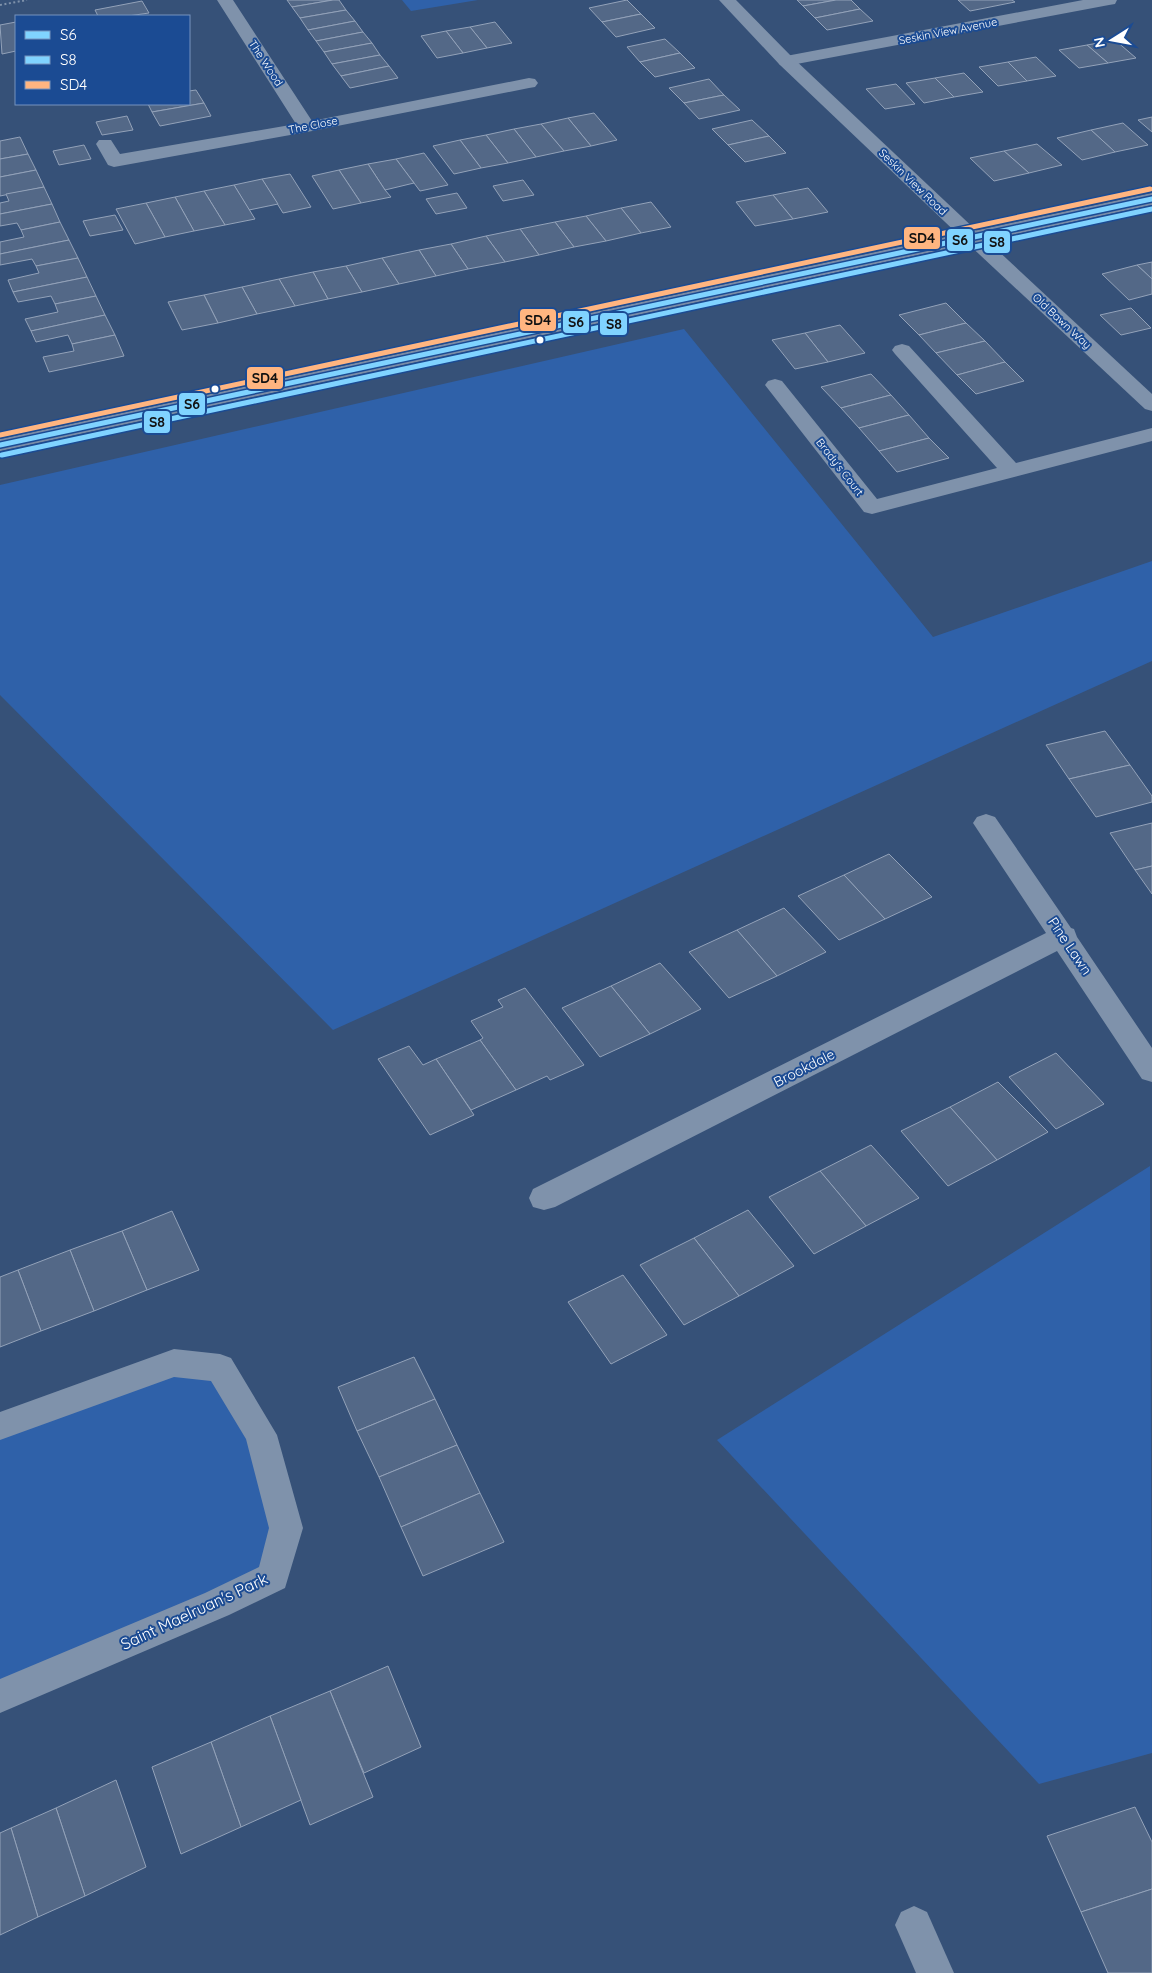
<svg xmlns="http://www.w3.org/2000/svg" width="1152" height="1973" viewBox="0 0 1152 1973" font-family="Quicksand,sans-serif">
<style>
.green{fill:#2f61a9}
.building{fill:#536887;stroke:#93a2b9}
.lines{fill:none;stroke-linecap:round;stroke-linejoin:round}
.path{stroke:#7f92ab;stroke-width:2;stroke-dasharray:2 2.5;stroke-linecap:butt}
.minor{fill:#7f92ab;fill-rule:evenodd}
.tertiary{fill:#7f92ab;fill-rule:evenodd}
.secondary{fill:#7a8ca7;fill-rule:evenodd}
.bus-1-casing{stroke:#1b4b93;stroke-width:8}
.bus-2-casing{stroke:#1b4b93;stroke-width:8}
.bus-3-casing{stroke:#1b4b93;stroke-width:8}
.bus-1{stroke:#80d3ff;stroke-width:5}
.bus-2{stroke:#80d3ff;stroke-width:5}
.bus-3{stroke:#ffb580;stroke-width:5}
.bus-dot{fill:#fff;stroke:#1b4b93;stroke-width:2}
.labels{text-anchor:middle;stroke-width:4;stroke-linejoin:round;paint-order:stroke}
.far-street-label{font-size:11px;fill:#fff;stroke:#1b4b93}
.street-label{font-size:14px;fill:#fff;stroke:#1b4b93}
.near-street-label{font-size:16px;fill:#fff;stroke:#1b4b93}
.line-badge{stroke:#1b4b93;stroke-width:2}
.pale-badge-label{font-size:14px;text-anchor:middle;font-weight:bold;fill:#111}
</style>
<rect width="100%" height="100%" fill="#365178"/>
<g class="green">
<polygon points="402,0 478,0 411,11"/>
<polygon points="684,329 933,637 1152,561 1152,661 333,1030 0,695 0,485"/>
<polygon points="1150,1166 1152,1753 1039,1784 717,1440"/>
<polygon points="174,1363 220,1368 286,1528 273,1577 0,1696 0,1428"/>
</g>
<g class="building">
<polygon points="287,0 333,0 292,7"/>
<polygon points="333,0 339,0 346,10 300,18 292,7"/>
<polygon points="627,0 641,14 602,22 589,8"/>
<polygon points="797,0 836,0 803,6"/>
<polygon points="836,0 851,0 860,9 815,18 803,6"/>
<polygon points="958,0 1012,0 1015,2 970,11"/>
<polygon points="142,1 149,13 128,16 98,16 95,10"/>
<polygon points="860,9 873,21 827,30 815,18"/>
<polygon points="346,10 355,21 308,30 300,18"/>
<polygon points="641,14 655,28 616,37 602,22"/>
<polygon points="355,21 363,32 316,41 308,30"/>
<polygon points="16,22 16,51 2,54 0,25"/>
<polygon points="495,22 512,43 487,48 470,27"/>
<polygon points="470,27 487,48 463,53 446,31"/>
<polygon points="446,31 463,53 437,58 421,36"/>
<polygon points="363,32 372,43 324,52 316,41"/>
<polygon points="665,39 680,53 640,62 627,47"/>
<polygon points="1115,40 1136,58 1108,63 1087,45"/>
<polygon points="372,43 380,55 332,64 324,52"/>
<polygon points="1087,45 1108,63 1079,68 1059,50"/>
<polygon points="680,53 695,68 655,77 640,62"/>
<polygon points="380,55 389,66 341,76 332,64"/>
<polygon points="1036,57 1056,76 1027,81 1008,62"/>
<polygon points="1008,62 1027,81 998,86 979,67"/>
<polygon points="389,66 398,78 350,88 341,76"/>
<polygon points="964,73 983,92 954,97 935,78"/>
<polygon points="935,78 954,97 924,103 906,83"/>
<polygon points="709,79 724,95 684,103 669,88"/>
<polygon points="896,84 915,104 885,109 866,89"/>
<polygon points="196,90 204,103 152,112 148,104 189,104 189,91"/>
<polygon points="724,95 740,110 699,119 684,103"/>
<polygon points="204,103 211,116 160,126 152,112"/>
<polygon points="594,113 617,140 591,146 568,118"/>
<polygon points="127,116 133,130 102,135 96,122"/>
<polygon points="1152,117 1152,132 1138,120"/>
<polygon points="568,118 591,146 564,151 541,124"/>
<polygon points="752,120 769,136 728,145 712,129"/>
<polygon points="1123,123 1148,145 1115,152 1091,130"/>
<polygon points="541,124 564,151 536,157 514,129"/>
<polygon points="514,129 536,157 508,163 486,135"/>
<polygon points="1091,130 1115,152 1082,160 1057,138"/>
<polygon points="486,135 508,163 481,168 460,140"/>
<polygon points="769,136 786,153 745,162 728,145"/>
<polygon points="20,137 28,154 0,159 0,141"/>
<polygon points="460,140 481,168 454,174 433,146"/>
<polygon points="1037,144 1062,165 1029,173 1004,151"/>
<polygon points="84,145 91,159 59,165 53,151"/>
<polygon points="1004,151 1029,173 994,181 970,158"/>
<polygon points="424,153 448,185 420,191 396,159"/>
<polygon points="28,154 36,170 0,177 0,159"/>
<polygon points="396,159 414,183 385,190 368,164"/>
<polygon points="368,164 385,190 391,197 361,203 339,170"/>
<polygon points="36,170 44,187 0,196 0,177"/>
<polygon points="339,170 361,203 333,209 312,176"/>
<polygon points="290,174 311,207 283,213 262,179"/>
<polygon points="262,179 278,204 249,210 234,185"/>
<polygon points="523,180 534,195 503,201 493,186"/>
<polygon points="234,185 255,219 225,225 204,191"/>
<polygon points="44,187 52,204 0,214 0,203 9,201 6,194"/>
<polygon points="808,188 828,212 793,219 773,195"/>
<polygon points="204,191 225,225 194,231 175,197"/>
<polygon points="457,193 467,208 436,214 426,199"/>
<polygon points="773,195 793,219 755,226 736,202"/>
<polygon points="175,197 194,231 165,237 146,203"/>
<polygon points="651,202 671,227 641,233 621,208"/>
<polygon points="146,203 165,237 135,244 116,209"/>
<polygon points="52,204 60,222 21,230 17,223 0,226 0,214"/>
<polygon points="621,208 641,233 606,241 586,216"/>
<polygon points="115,215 123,230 90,236 83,221"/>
<polygon points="586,216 606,241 574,247 555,222"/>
<polygon points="60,222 69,240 0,254 0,242 24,237 21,230"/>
<polygon points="555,222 574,247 539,255 520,229"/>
<polygon points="520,229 539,255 505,262 486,236"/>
<polygon points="486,236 505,262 468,269 451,244"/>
<polygon points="69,240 78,258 36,266 32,259 0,265 0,254"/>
<polygon points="451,244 468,269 436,276 419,250"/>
<polygon points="419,250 436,276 399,284 382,258"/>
<polygon points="78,258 87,277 13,292 8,280 39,273 36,266"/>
<polygon points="382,258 399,284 362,292 346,266"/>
<polygon points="1152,262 1152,279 1137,265"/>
<polygon points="1137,265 1152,279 1152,294 1129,300 1102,274"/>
<polygon points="346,266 362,292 328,299 313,272"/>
<polygon points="313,272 328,299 295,306 279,279"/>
<polygon points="87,277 96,296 55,304 51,296 18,302 13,292"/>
<polygon points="279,279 295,306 257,314 242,287"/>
<polygon points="242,287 257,314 218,323 204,295"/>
<polygon points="204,295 218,323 182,330 168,302"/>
<polygon points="96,296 105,315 31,331 25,319 58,312 55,304"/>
<polygon points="946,303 966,323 919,335 899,315"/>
<polygon points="1131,308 1151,328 1121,335 1100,315"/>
<polygon points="105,315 115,335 72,344 68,335 36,342 31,331"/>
<polygon points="966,323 985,341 936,353 919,335"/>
<polygon points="840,325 865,353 828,362 805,333"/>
<polygon points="805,333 828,362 795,369 772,340"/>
<polygon points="115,335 124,356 49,372 43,357 74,351 72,344"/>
<polygon points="985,341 1005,362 957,375 936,353"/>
<polygon points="1005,362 1024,381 976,394 957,375"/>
<polygon points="871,374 891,395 841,408 821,387"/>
<polygon points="891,395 909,415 859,428 841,408"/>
<polygon points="909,415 929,438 879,451 859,428"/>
<polygon points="929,438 949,458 897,472 879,451"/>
<polygon points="1105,731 1130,765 1069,779 1046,745"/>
<polygon points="1130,765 1152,796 1152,802 1096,817 1069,779"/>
<polygon points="1152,823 1152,866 1135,870 1110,833"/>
<polygon points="889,854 932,897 885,919 844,875"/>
<polygon points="1152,866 1152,894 1135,870"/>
<polygon points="844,875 885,919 839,940 798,896"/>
<polygon points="784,908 826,952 777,976 737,930"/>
<polygon points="737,930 777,976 729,998 689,952"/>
<polygon points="660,963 701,1009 650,1034 611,986"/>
<polygon points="611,986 650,1034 600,1057 562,1008"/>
<polygon points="525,988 584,1065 550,1080 547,1076 516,1090 480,1040 483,1038 471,1021 503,1007 498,1000"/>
<polygon points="480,1040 516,1090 471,1110 436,1059"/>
<polygon points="409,1046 423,1065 436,1059 474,1115 430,1135 378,1059"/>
<polygon points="1056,1053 1104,1104 1056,1129 1009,1077"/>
<polygon points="998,1082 1048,1132 997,1160 950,1107"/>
<polygon points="950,1107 997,1160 948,1186 901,1131"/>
<polygon points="871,1145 919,1198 866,1226 820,1171"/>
<polygon points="820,1171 866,1226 814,1254 769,1197"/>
<polygon points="748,1210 794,1266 739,1296 694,1238"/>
<polygon points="172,1211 199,1270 147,1290 122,1231"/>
<polygon points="122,1231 147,1290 94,1311 70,1250"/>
<polygon points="694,1238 739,1296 684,1325 640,1265"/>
<polygon points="70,1250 94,1311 41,1331 18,1270"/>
<polygon points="18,1270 41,1331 0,1347 0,1277"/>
<polygon points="623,1275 667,1335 611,1364 568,1302"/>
<polygon points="414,1357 435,1399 357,1431 338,1387"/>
<polygon points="435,1399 457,1445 379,1477 357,1431"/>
<polygon points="457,1445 480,1493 401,1527 379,1477"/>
<polygon points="480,1493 504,1542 423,1576 401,1527"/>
<polygon points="388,1666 421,1747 364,1773 330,1691"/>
<polygon points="330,1691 373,1797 310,1825 270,1716"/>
<polygon points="270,1716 301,1800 241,1827 211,1742"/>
<polygon points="211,1742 241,1827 181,1854 152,1767"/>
<polygon points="116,1780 146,1867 85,1896 56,1808"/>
<polygon points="1135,1807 1152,1842 1152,1889 1081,1912 1047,1836"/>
<polygon points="56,1808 85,1896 38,1917 11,1828"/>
<polygon points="11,1828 38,1917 0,1935 0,1833"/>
<polygon points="1152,1889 1152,1973 1108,1973 1081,1912"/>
</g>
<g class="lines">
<polyline class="path" points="0,5 27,0"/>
<g class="minor">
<polygon points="217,0 233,0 312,121 529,78 535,79 538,83 535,87 529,88 307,132 114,167 108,165 96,144 99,140 111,140 120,154 296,124"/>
<polygon points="1083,0 1117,0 1115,4 1109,5 786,66 780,65 777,61 780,57 786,56"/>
<polygon points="972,231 979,233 1152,394 1152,411 1145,409 965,241 962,237 965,233"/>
<polygon points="902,344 909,346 1016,463 1152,428 1152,441 872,514 864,512 765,385 768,381 775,379 782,381 877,499 997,468 895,354 892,350 895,346"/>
<polygon points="986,814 995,817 1071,928 1074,929 1077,937 1152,1048 1152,1082 1142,1079 1057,951 555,1207 544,1210 533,1207 529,1198 533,1189 1046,933 973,823 977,817"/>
<polygon points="174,1349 220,1354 231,1358 277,1435 303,1528 285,1588 229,1615 0,1713 0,1679 205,1593 259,1567 269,1528 246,1439 211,1381 174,1377 0,1440 0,1412"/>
<polygon points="914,1906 927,1912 954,1973 916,1973 895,1925 901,1912"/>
</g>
<polygon class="tertiary" points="719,0 736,0 792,57 979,233 982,237 979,241 965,241 780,65"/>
<polygon class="secondary" points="1152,193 1152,205 0,451 0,439"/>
<g class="bus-1-casing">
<polyline id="bus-1" points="0,445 1152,199"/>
</g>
<g class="bus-2-casing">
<polyline id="bus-2" points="2,455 1152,209"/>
</g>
<g class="bus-3-casing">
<polyline id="bus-3" points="0,435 1150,189"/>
</g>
<use href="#bus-1" class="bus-1"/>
<use href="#bus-2" class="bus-2"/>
<use href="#bus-3" class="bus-3"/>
</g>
<g class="bus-dot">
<circle cx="540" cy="340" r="4.5"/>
<circle cx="215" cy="389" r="4.5"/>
</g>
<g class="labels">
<g class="far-street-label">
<text transform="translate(948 31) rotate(-11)" y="4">Seskin View Avenue</text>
<text transform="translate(266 63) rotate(57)" y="4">The Wood</text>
<text transform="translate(313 125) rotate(-11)" y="4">The Close</text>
<text transform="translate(913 182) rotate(44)" y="4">Seskin View Road</text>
<text transform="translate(1062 321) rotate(43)" y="4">Old Bawn Way</text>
<text transform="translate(840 467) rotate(52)" y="4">Brady's Court</text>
</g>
<g class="street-label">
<text transform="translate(1070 946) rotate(56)" y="5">Pine Lawn</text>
<text transform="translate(804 1068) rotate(-27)" y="5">Brookdale</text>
</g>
<g class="near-street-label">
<text transform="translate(194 1611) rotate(-25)" y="6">Saint Maelruan's Park</text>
</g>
</g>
<g class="line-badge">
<rect x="903" y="226" width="38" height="24" rx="5" fill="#ffb580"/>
<rect x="946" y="228" width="28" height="24" rx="5" fill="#80d3ff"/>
<rect x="983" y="230" width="28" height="24" rx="5" fill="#80d3ff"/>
<rect x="519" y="308" width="38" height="24" rx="5" fill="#ffb580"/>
<rect x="562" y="310" width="28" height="24" rx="5" fill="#80d3ff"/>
<rect x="599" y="312" width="29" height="24" rx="5" fill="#80d3ff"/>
<rect x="246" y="366" width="38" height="24" rx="5" fill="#ffb580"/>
<rect x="178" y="392" width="28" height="24" rx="5" fill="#80d3ff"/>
<rect x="143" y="410" width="28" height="24" rx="5" fill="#80d3ff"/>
</g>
<g class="pale-badge-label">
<text x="922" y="243">SD4</text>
<text x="960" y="245">S6</text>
<text x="997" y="247">S8</text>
<text x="538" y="325">SD4</text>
<text x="576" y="327">S6</text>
<text x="614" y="329">S8</text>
<text x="265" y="383">SD4</text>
<text x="192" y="409">S6</text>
<text x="157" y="427">S8</text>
</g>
<rect x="15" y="15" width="175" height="90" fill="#1b4b93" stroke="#7693be"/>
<rect x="25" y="31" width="25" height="8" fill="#80d3ff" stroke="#7693be"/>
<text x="60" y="40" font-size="15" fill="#ffffff">S6</text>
<rect x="25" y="56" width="25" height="8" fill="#80d3ff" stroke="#7693be"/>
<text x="60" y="65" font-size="15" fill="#ffffff">S8</text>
<rect x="25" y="81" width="25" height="8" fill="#ffb580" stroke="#7693be"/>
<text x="60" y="90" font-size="15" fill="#ffffff">SD4</text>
<g transform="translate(1112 40) rotate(259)" stroke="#1b4b93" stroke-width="4" paint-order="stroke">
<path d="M0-4L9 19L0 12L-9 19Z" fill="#ffffff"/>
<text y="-8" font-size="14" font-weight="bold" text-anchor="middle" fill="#ffffff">N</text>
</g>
</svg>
